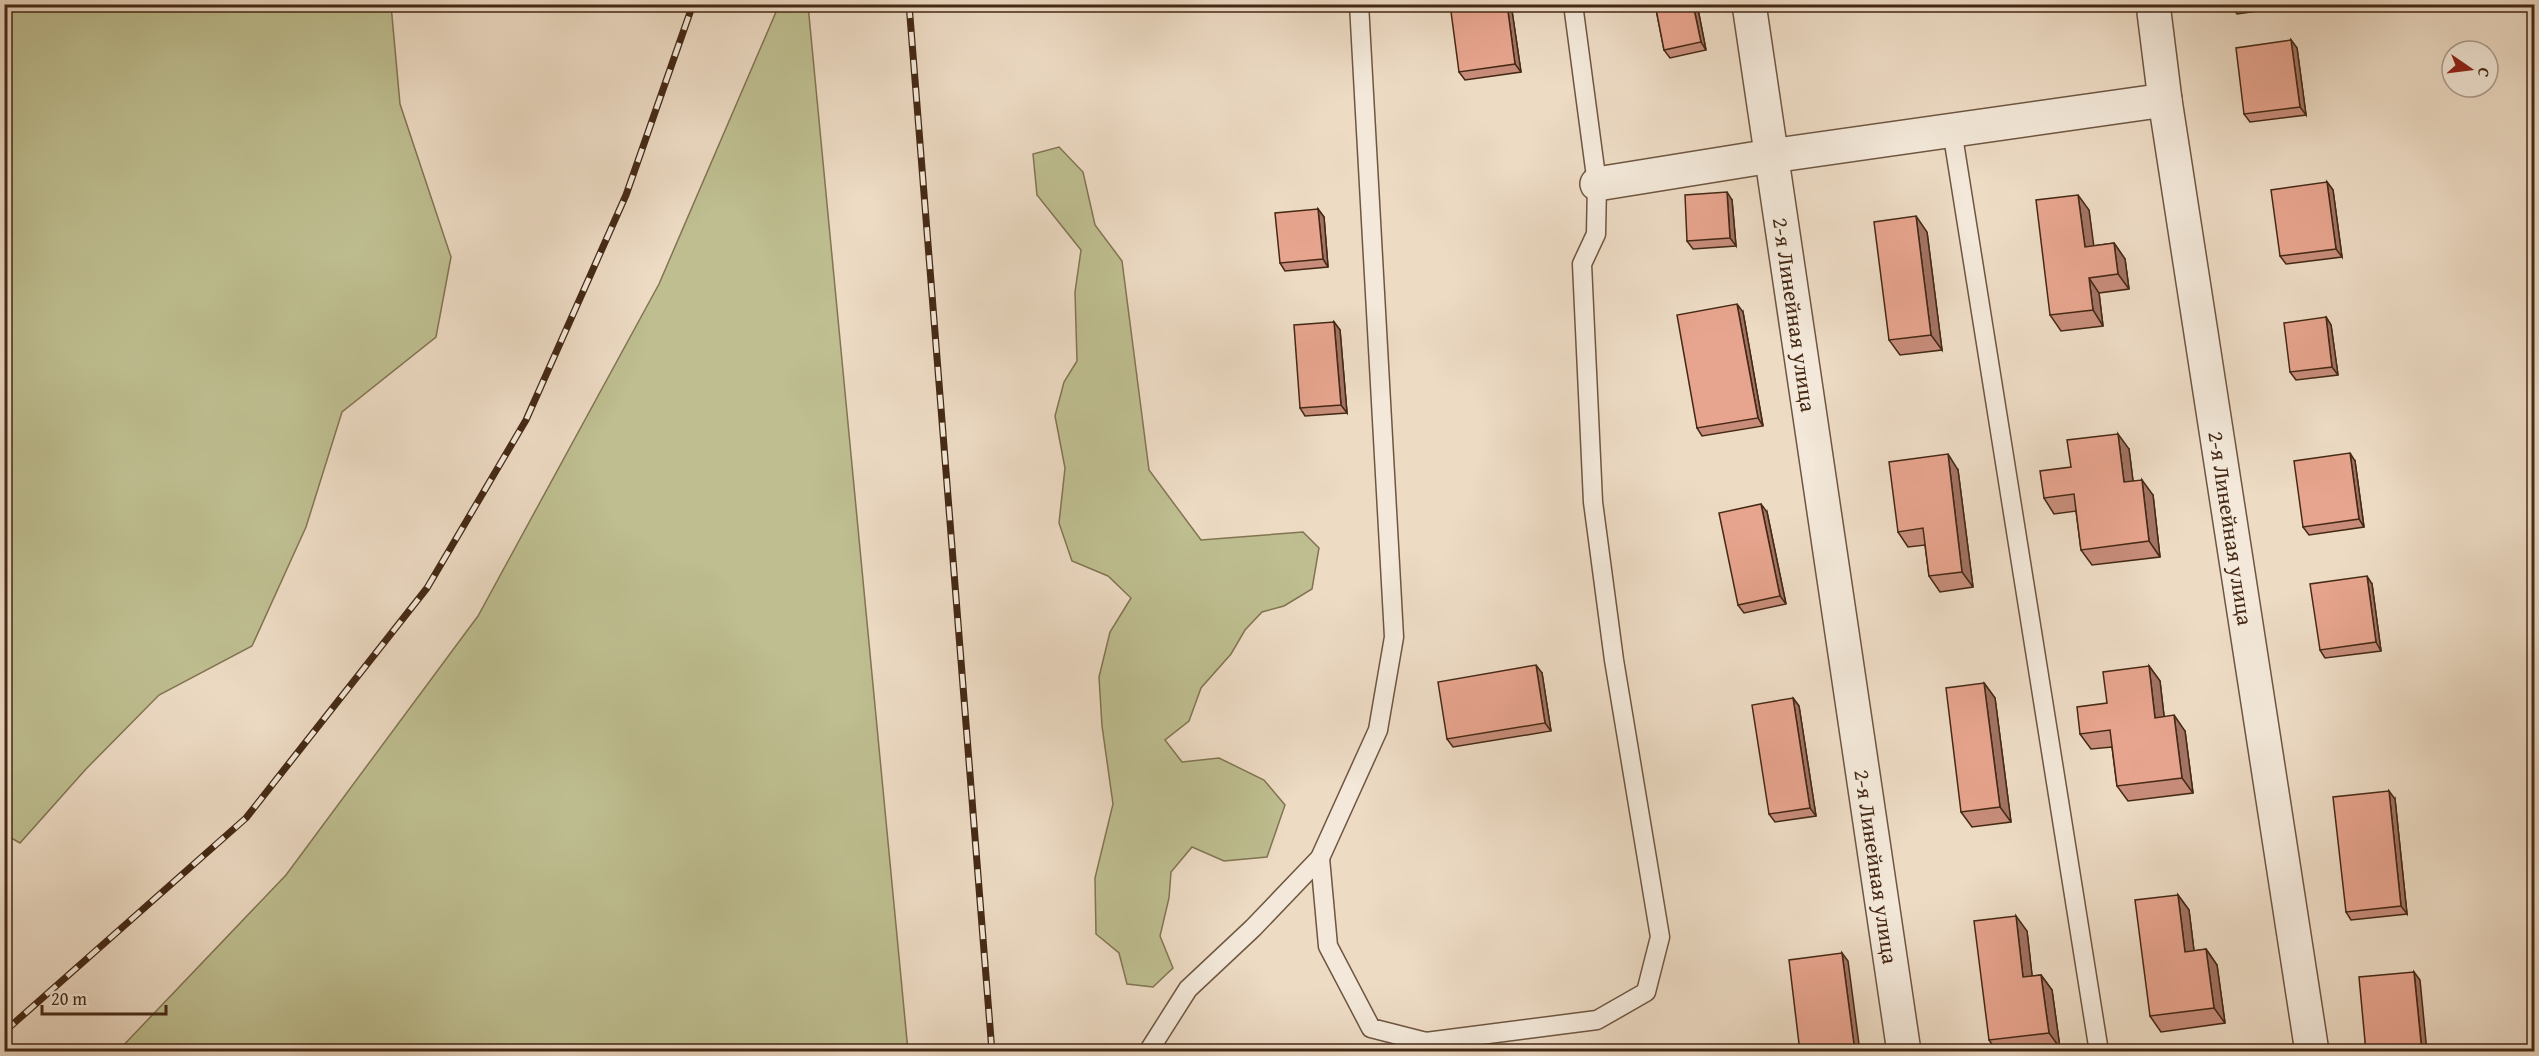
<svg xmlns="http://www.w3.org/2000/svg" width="2539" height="1056" viewBox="0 0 2539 1056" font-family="'Gentium Book Plus',serif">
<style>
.green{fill:#bebe90;stroke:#827452;stroke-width:1.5}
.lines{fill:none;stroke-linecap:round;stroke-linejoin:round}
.service-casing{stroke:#6f5641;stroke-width:21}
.minor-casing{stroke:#6f5641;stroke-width:36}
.service{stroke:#f3e8d9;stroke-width:18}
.minor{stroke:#f3e8d9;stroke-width:33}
.rail-casing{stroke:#452915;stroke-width:7}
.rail{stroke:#f3e8d9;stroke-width:4.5;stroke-dasharray:14;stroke-linecap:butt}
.wall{fill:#c78d7a;stroke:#452915;stroke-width:1.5}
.shaded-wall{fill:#a27363;stroke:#452915;stroke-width:1.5}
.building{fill:#e7a48e;stroke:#452915;stroke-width:1.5}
.labels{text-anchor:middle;stroke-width:5;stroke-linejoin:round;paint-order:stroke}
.street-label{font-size:22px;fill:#452915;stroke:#f3e8d9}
</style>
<rect width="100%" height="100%" fill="#eddbc4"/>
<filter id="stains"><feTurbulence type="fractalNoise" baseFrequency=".00333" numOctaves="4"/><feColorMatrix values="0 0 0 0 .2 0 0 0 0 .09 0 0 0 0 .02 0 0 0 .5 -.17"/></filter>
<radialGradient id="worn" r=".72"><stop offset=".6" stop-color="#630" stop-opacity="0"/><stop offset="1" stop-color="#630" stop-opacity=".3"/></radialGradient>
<g class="green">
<polygon points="4,5 391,5 400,104 451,257 436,337 342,412 306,527 252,646 159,695 86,769 20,843 4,834"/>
<polygon points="779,5 808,5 908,1051 118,1051 286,875 478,616 659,284"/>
<polygon points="1059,147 1083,172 1095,225 1122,261 1149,470 1201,540 1303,532 1319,548 1312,589 1284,606 1262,612 1245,630 1231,654 1201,688 1189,721 1165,740 1182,762 1219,758 1264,780 1285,805 1267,857 1224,861 1192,847 1171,872 1169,898 1160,936 1173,968 1153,987 1127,984 1119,953 1096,934 1095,878 1113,804 1102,726 1099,677 1110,632 1131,598 1108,576 1072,561 1059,523 1065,468 1055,416 1064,382 1077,361 1075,292 1081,250 1037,195 1033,154"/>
</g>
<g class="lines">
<g class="service-casing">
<g id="service">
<polyline points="1952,130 2099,1052"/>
<polyline points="1320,858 1328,946 1371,1028 1426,1042 1597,1020 1646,992 1660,937 1614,660 1593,502 1582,264 1596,234 1597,184 1573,4"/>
<polyline points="1148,1052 1188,989 1253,928 1320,858 1378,730 1394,637 1359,4"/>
</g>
</g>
<g class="minor-casing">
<g id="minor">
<path id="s1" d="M1749,4L1904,1052"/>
<path id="s2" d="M2153,4L2165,100L2312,1052"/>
<polyline points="1597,184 1771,156 2165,100"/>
</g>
</g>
<use href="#service" class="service"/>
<use href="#minor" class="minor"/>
<g class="rail-casing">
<g id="rail">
<polyline points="909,4 992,1052"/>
<polyline points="4,1032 246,818 427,588 526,420 626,195 693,4"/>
</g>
</g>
<use href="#rail" class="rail"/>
</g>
<g class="wall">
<polygon points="1511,4 1521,72 1465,80 1459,72"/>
<polygon points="1655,4 1697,4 1706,50 1670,58 1664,50"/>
<polygon points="2231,4 2293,4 2293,6 2237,14"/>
<polygon points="2291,40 2297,48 2306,115 2250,122 2244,114"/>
<polygon points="2327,182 2333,190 2342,257 2286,264 2280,256"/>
<polygon points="1732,200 1736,246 1693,249 1687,241"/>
<polygon points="1318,209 1324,217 1328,267 1285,271 1280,263"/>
<polygon points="2089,210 2093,246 2114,243 2125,259 2129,289 2099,293 2103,326 2061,331 2050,315"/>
<polygon points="1927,232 1942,350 1900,355 1889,340"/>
<polygon points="1743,312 1763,426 1702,436 1697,428"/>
<polygon points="2326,317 2331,325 2338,375 2296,380 2290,372"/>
<polygon points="1334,322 1340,330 1347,413 1305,416 1300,408"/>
<polygon points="2129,449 2133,481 2153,495 2160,557 2092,565 2081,550 2076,511 2054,514 2044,498 2071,467"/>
<polygon points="2355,461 2364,527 2309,535 2303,527"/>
<polygon points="1958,470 1973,587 1940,592 1929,576 1925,545 1908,547 1898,532"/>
<polygon points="1767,512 1786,604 1744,613 1738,605"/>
<polygon points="2372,584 2381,651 2325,658 2320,650"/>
<polygon points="2149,666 2160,681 2164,716 2185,731 2193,793 2128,801 2117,786 2112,747 2091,749 2080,734 2107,703"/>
<polygon points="1542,673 1551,731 1453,747 1447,739"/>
<polygon points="1984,683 1995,698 2011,822 1972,827 1961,812"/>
<polygon points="1793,698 1799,706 1816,816 1775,822 1769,814"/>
<polygon points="2395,799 2407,914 2351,920 2346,912"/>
<polygon points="2178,895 2189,910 2194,951 2206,949 2217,965 2225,1023 2161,1032 2150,1016"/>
<polygon points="2027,931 2032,976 2041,975 2052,990 2060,1048 2034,1052 1997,1052 1989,1040"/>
</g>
<g class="shaded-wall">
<polygon points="1507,4 1511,4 1521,72 1515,64"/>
<polygon points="1693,4 1697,4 1706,50 1701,42"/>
<polygon points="2291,40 2297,48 2306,115 2300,107"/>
<polygon points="2327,182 2333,190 2342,257 2336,249"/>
<polygon points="1727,192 1732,200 1736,246 1730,238"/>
<polygon points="2078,195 2089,210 2096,262 2085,247"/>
<polygon points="1318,209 1324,217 1328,267 1323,259"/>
<polygon points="1916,216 1927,232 1942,350 1931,335"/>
<polygon points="2114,243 2125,259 2129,289 2118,274"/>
<polygon points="2089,278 2099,293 2103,326 2093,310"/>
<polygon points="1737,304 1743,312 1763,426 1758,418"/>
<polygon points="2326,317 2331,325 2338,375 2332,367"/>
<polygon points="1334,322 1340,330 1347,413 1341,405"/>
<polygon points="2118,434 2129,449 2135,497 2124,482"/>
<polygon points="2350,453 2355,461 2364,527 2359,519"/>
<polygon points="1948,454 1958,470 1973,587 1962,572"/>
<polygon points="2142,480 2153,495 2160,557 2149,541"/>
<polygon points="1761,504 1767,512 1786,604 1780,596"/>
<polygon points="2367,576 2372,584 2381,651 2376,642"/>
<polygon points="1536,665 1542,673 1551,731 1545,723"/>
<polygon points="2149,666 2160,681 2166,733 2155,718"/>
<polygon points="1984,683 1995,698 2011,822 2000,807"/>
<polygon points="1793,698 1799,706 1816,816 1810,808"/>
<polygon points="2174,715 2185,731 2193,793 2182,778"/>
<polygon points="2389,791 2395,799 2407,914 2401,906"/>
<polygon points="2178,895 2189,910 2196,967 2185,952"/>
<polygon points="2016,916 2027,931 2034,992 2023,977"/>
<polygon points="2206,949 2217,965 2225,1023 2214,1008"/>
<polygon points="1842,953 1848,961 1860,1052 1855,1052"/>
<polygon points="2414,972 2420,980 2427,1052 2422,1052"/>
<polygon points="2041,975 2052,990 2060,1048 2049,1033"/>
</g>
<g class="building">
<polygon points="1450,4 1507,4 1515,64 1459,72"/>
<polygon points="1655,4 1693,4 1701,42 1664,50"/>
<polygon points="2291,40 2300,107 2244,114 2236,48"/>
<polygon points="2327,182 2336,249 2280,256 2271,190"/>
<polygon points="1727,192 1730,238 1687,241 1685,195"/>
<polygon points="2078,195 2085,247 2114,243 2118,274 2089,278 2093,310 2050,315 2036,200"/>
<polygon points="1318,209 1323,259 1280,263 1275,213"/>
<polygon points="1916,216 1931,335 1889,340 1874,222"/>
<polygon points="1737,304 1758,418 1697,428 1677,315"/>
<polygon points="2326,317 2332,367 2290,372 2284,323"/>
<polygon points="1334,322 1341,405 1300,408 1294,325"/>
<polygon points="2118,434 2124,482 2142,480 2149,541 2081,550 2074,494 2044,498 2040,471 2071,467 2067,440"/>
<polygon points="2350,453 2359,519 2303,527 2294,461"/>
<polygon points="1948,454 1962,572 1929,576 1923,528 1898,532 1889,462"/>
<polygon points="1761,504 1780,596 1738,605 1719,513"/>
<polygon points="2367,576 2376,642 2320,650 2310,584"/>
<polygon points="1536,665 1545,723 1447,739 1438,682"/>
<polygon points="2149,666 2155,718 2174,715 2182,778 2117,786 2110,730 2080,734 2077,707 2107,703 2103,672"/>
<polygon points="1984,683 2000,807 1961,812 1946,688"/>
<polygon points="1793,698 1810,808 1769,814 1752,705"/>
<polygon points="2389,791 2401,906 2346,912 2333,797"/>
<polygon points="2178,895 2185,952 2206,949 2214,1008 2150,1016 2135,900"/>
<polygon points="2016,916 2023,977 2041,975 2049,1033 1989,1040 1974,921"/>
<polygon points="1842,953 1855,1052 1800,1052 1789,960"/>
<polygon points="2414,972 2422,1052 2366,1052 2359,977"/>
</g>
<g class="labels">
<g class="street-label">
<text dy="8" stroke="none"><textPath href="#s1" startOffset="314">2-я Линейная улица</textPath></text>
<text dy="8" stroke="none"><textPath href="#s2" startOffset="530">2-я Линейная улица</textPath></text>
<text dy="8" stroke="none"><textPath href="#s1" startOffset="872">2-я Линейная улица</textPath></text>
</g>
</g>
<rect width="2539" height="1056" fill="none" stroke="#eddbc4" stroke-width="24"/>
<rect x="6" y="6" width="2527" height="1044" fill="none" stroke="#452915" stroke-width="3"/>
<rect x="12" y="12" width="2515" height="1032" fill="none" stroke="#452915" stroke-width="1.5"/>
<g transform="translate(2470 69) rotate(104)"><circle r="28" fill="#f3e8d9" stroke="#ad9c8b" stroke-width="1.5"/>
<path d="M0-4.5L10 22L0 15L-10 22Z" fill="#8f2418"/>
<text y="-9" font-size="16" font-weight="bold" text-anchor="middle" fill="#452915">С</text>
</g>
<path d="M42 1005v9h124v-9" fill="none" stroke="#452915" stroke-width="3"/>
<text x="51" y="1005" font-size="18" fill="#452915" stroke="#f3e8d9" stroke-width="4.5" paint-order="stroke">20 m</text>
<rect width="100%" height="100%" filter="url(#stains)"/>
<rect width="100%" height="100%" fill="url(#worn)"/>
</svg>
